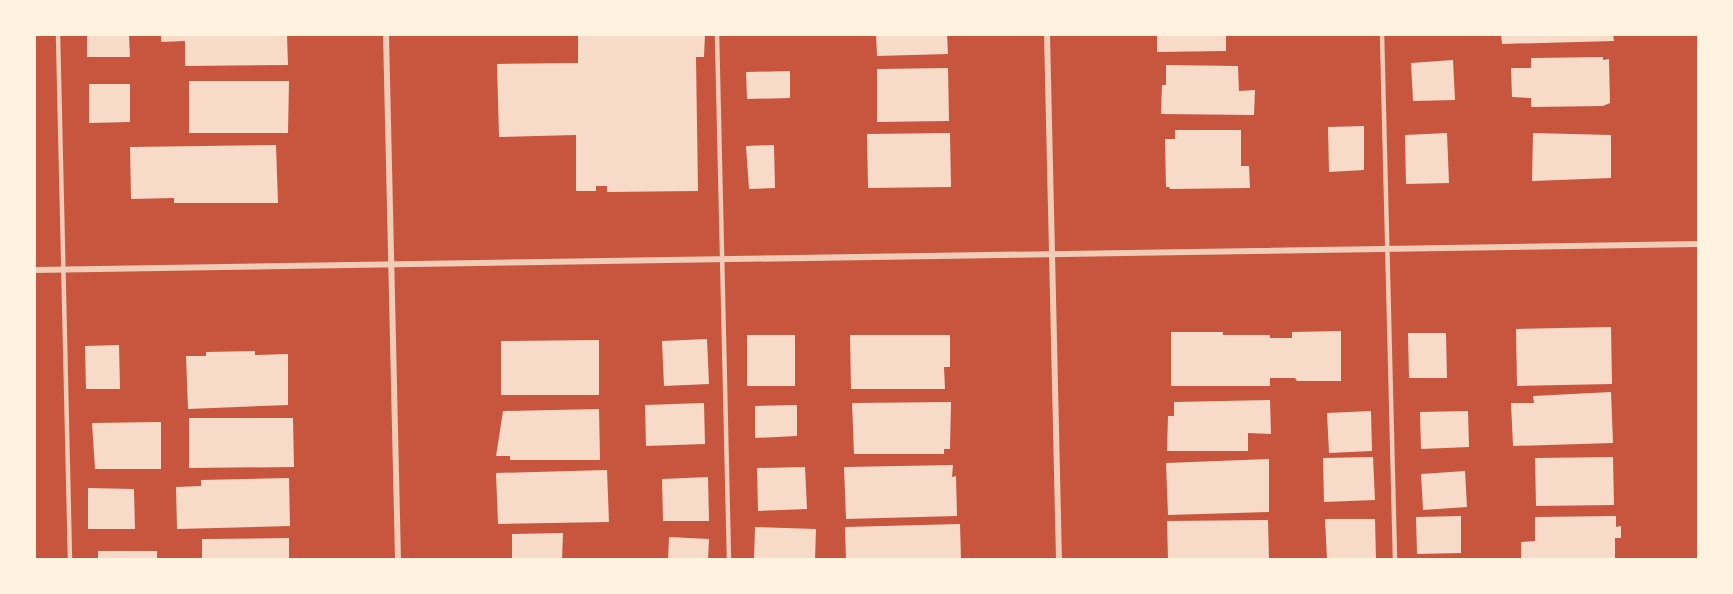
<svg xmlns="http://www.w3.org/2000/svg" width="1733" height="594" viewBox="0 0 1733 594" font-family="Jost,sans-serif">
<style>
.building{fill:#f7dbc8}
.lines{fill:none;stroke-linecap:round;stroke-linejoin:round}
.service{stroke:#f1ccb7;stroke-width:4.5}
.minor{stroke:#f1ccb7;stroke-width:6}
</style>
<rect width="100%" height="100%" fill="#c8553d"/>
<g class="building">
<polygon points="87,34 129,34 130,57 87,57"/>
<polygon points="161,34 287,34 288,65 185,66 185,41 161,42"/>
<polygon points="578,34 705,34 704,57 696,57 698,191 607,192 607,186 596,186 596,191 576,191 576,135 499,137 497,64 578,63"/>
<polygon points="876,34 947,34 948,54 877,56"/>
<polygon points="1157,34 1226,34 1226,51 1157,52"/>
<polygon points="1501,34 1613,34 1614,41 1502,44"/>
<polygon points="1603,57 1603,60 1609,59 1610,103 1603,106 1531,107 1531,98 1512,97 1511,68 1531,68 1531,58"/>
<polygon points="1453,60 1455,100 1413,101 1411,63"/>
<polygon points="1166,65 1238,66 1239,91 1255,90 1254,115 1161,114 1162,85 1166,85"/>
<polygon points="948,68 949,121 877,122 877,69"/>
<polygon points="790,71 790,98 747,99 746,72"/>
<polygon points="189,81 289,81 288,133 189,133"/>
<polygon points="89,84 130,84 130,122 89,123"/>
<polygon points="1364,126 1364,170 1329,172 1328,127"/>
<polygon points="1175,130 1241,130 1241,166 1249,166 1250,188 1170,189 1169,187 1166,187 1165,139 1175,139"/>
<polygon points="950,133 951,187 868,188 867,134"/>
<polygon points="1447,133 1449,183 1406,184 1405,135"/>
<polygon points="1533,133 1611,135 1611,178 1532,181"/>
<polygon points="276,145 278,203 174,203 174,198 131,199 130,147"/>
<polygon points="774,145 775,188 749,189 746,146"/>
<polygon points="1611,327 1612,384 1517,386 1516,329"/>
<polygon points="1341,331 1341,381 1297,381 1295,378 1270,378 1270,386 1171,386 1171,332 1223,332 1223,335 1270,335 1270,338 1292,338 1292,332"/>
<polygon points="1408,333 1446,333 1447,378 1409,378"/>
<rect x="747" y="335" width="48" height="51"/>
<polygon points="850,335 950,335 950,367 944,367 945,389 851,389"/>
<polygon points="707,339 709,384 664,386 662,341"/>
<polygon points="599,340 599,395 501,395 501,341"/>
<polygon points="119,345 120,389 86,389 85,346"/>
<polygon points="255,351 255,355 288,354 288,405 188,409 186,356 206,356 206,352"/>
<polygon points="1611,392 1613,443 1513,446 1511,403 1534,403 1533,396"/>
<polygon points="1270,400 1271,434 1248,433 1248,451 1167,451 1168,416 1174,416 1174,402"/>
<polygon points="951,402 950,449 944,449 944,454 854,454 852,403"/>
<polygon points="704,403 705,444 646,446 645,405"/>
<polygon points="797,405 797,436 755,438 755,406"/>
<polygon points="599,409 600,460 510,460 510,456 496,456 503,411"/>
<polygon points="1371,411 1372,451 1329,453 1327,413"/>
<polygon points="1468,411 1469,447 1421,449 1420,412"/>
<polygon points="189,418 293,418 294,467 189,468"/>
<polygon points="161,422 161,469 95,469 92,423"/>
<polygon points="1373,457 1375,500 1324,502 1323,458"/>
<polygon points="1613,457 1614,505 1536,506 1535,458"/>
<polygon points="1269,459 1269,512 1168,515 1166,463"/>
<polygon points="953,465 952,477 956,476 957,516 846,519 844,467"/>
<polygon points="805,467 807,509 758,511 757,468"/>
<polygon points="607,470 609,522 498,524 496,473"/>
<polygon points="1465,471 1467,507 1423,510 1421,474"/>
<polygon points="708,477 709,521 663,521 662,479"/>
<polygon points="289,478 290,526 177,529 176,487 201,486 201,480"/>
<polygon points="88,488 134,489 135,529 88,529"/>
<polygon points="1461,516 1461,553 1417,554 1416,517"/>
<polygon points="1616,516 1616,527 1621,526 1621,538 1615,538 1615,560 1521,559 1521,542 1535,541 1535,517"/>
<polygon points="1325,519 1375,519 1376,560 1327,560"/>
<polygon points="1268,520 1269,560 1168,560 1167,521"/>
<polygon points="960,524 961,560 846,560 845,527"/>
<polygon points="755,527 816,529 815,560 754,560"/>
<polygon points="563,533 562,560 512,560 512,534"/>
<polygon points="669,537 709,539 708,560 668,560"/>
<polygon points="289,538 289,560 202,560 202,539"/>
<rect x="98" y="551" width="59" height="9"/>
</g>
<g class="lines">
<g class="service">
<polyline points="58,34 70,560"/>
<polyline points="717,34 729,560"/>
<polyline points="1382,34 1395,560"/>
</g>
<g class="minor">
<polyline points="386,34 398,560"/>
<polyline points="1047,34 1059,560"/>
<polyline points="34,270 1698,244"/>
</g>
</g>
<rect width="1733" height="594" fill="none" stroke="#fff3e0" stroke-width="72"/>
</svg>
